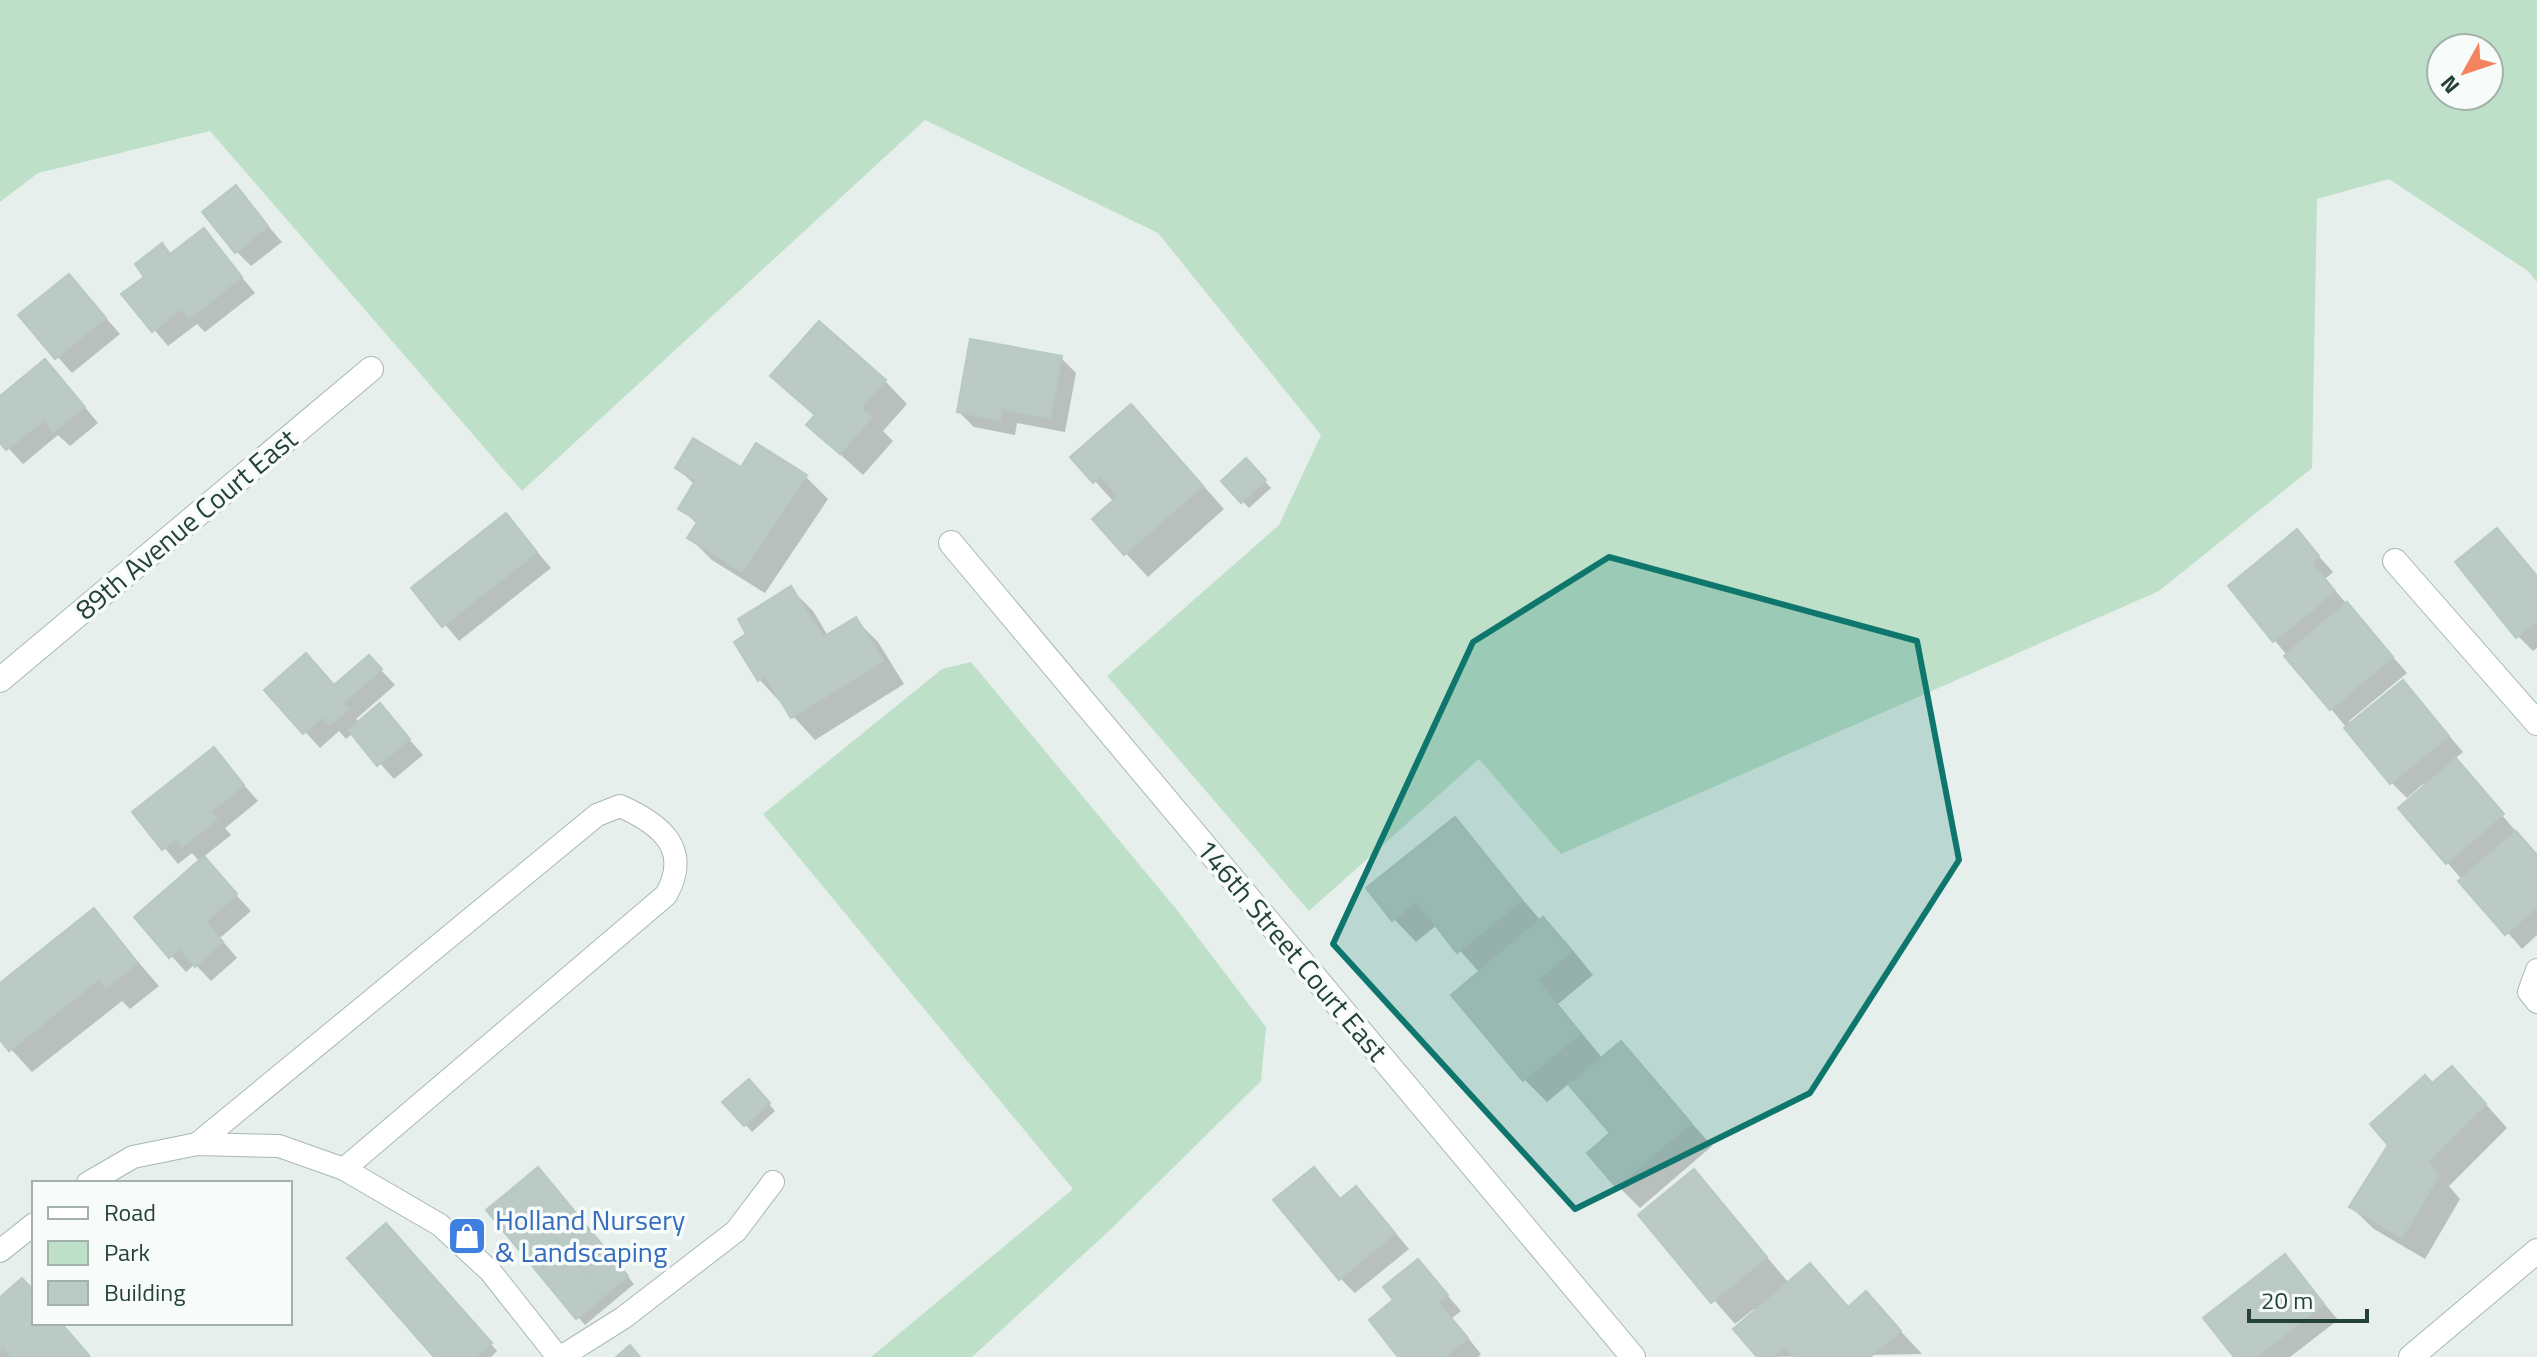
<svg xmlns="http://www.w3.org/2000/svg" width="2537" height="1357" viewBox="0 0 2537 1357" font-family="'Titillium Web',sans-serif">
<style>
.green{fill:#bfe0c8;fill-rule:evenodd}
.shadow{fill:#0003}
.building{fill:#bbcac4;stroke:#b8c9c2;stroke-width:2}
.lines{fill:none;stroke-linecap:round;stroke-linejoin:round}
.service-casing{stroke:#a8b8b2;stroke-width:24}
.minor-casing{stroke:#a8b8b2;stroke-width:26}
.tertiary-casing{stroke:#a8b8b2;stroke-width:26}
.service{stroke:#fff;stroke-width:22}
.minor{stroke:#fff;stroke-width:24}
.tertiary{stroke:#fff;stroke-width:24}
.marked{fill:#0f766e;fill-opacity:0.2;stroke:#0f766e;stroke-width:6;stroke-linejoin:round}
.labels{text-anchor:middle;stroke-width:7;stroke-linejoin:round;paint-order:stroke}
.street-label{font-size:28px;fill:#24423a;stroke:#f7fbf9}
.shop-label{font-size:28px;fill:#366cbe;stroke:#f7fbf9;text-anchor:start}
</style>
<rect width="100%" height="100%" fill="#e6efeb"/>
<g class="green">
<path d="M0,0H2537V282L2528,271L2389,179L2317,199L2312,468L2159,591L1561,854L1479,759L1309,911L1107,676L1279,525L1321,435L1158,233L925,120L522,491L210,131L38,173L0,202ZM2441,48H2489V96H2441Z"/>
<polygon points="971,662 1177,910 1266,1027 1261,1081 1110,1230 972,1357 871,1357 1073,1189 763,814 942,669"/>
</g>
<g class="shadow">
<polygon points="235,188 282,242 251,266 236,251"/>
<polygon points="203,231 255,293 205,332 197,324 168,346 124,294 147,277 162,246 172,255"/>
<polygon points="69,276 120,334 72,373 21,315"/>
<polygon points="1061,358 1076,373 1065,432 1017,423 1015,435 974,427 959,412"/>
<polygon points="773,376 885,381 907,404 883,431 893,441 863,475 808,425 816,416"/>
<polygon points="60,377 98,423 70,446 58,435 23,464 0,439 0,398"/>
<polygon points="1153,429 1224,509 1148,577 1094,519 1114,502 1073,457"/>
<polygon points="1246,461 1271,488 1249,508 1224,481"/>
<polygon points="677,468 806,477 828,499 765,593 712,560 690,538 698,525 681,508 695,485"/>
<polygon points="506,516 551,568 459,641 414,588"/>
<polygon points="2497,531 2537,576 2537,648 2533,651 2518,636"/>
<polygon points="2297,532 2333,572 2325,579 2407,673 2349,721 2352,724 2403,682 2463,752 2454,759 2537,856 2537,935 2522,949 2401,809 2425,787 2423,784 2407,798 2392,783 2231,587"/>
<polygon points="790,588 813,611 828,636 855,619 878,642 904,684 815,740 759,679 749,634"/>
<polygon points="369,657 395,685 356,719 360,723 380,706 423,755 394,779 353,733 346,739 339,731 320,748 267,690 335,687"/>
<polygon points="213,750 258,801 225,828 231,835 202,858 251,911 220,938 237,958 211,981 195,964 186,972 137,918 200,862 192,853 178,864 135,812"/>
<polygon points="1454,819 1541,921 1566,942 1593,975 1558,1004 1603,1059 1621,1043 1712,1146 1640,1208 1617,1185 1613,1133 1570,1083 1547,1102 1524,1079 1480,973 1437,925 1416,942 1394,919"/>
<polygon points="94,911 159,986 130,1009 122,1001 32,1072 0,1037 0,986"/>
<polygon points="2432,1085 2474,1091 2507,1128 2449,1186 2460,1199 2425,1259 2374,1229 2351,1207"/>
<polygon points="756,1089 775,1111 752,1132 725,1102"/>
<polygon points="1314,1169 1342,1201 1371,1204 1409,1249 1355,1293 1340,1278"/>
<polygon points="1694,1172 1789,1283 1810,1265 1850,1308 1866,1294 1922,1354 1760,1357 1756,1312 1754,1309 1735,1324 1641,1216"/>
<polygon points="545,1177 634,1284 585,1325 488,1211"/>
<polygon points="393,1233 497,1351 491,1357 437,1357"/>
<polygon points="2285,1257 2338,1320 2290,1357 2236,1357"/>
<polygon points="1418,1261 1461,1311 1452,1318 1481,1354 1478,1357 1401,1357 1396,1300"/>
<polygon points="34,1292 34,1323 62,1323 91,1357 0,1357 0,1299"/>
</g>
<g class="building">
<polygon points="236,185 268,226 235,253 202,212"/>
<polygon points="204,228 242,277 189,319 181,309 152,332 121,294 144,277 135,264 162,243 170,254"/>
<polygon points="69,274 106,318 55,359 18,315"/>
<polygon points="819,321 886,380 861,408 872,417 840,454 806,425 815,415 770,376"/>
<polygon points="970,339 1062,356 1050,418 1002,409 1000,421 957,412"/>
<polygon points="45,359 85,407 53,432 44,420 6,450 0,443 0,396"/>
<polygon points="1131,404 1203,486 1124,555 1092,519 1118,496 1100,476 1093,483 1070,457"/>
<polygon points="693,438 741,467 756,443 807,475 742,572 687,538 698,521 678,509 695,481 675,468"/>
<polygon points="1246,458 1266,480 1241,503 1221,481"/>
<polygon points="506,513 537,552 442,627 411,588"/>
<polygon points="2497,528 2537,576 2537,621 2516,638 2455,562"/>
<polygon points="2297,529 2319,556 2312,563 2335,591 2273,642 2228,586"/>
<polygon points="791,586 823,637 856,617 883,661 791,718 765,676 758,681 734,642 746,634 738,619"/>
<polygon points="2347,602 2393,657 2330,710 2284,656"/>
<polygon points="306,653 334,685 369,655 382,669 343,703 349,709 330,725 323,717 303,734 264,690"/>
<polygon points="2403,680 2449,736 2390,784 2344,728"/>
<polygon points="380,703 410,739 377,766 348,730"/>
<polygon points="214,747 244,785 211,812 217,819 182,847 176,839 162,850 132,812"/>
<polygon points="2456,758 2504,814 2446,864 2398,808"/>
<polygon points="1455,817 1522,900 1457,953 1416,901 1392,921 1366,888"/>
<polygon points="2516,831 2537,855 2537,907 2505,935 2458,881"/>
<polygon points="204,856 237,894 206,922 223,942 195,967 180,949 169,958 134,917"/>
<polygon points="94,908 138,963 106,988 99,979 9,1051 0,1040 0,983"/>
<polygon points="1543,917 1572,951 1537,980 1580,1033 1523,1081 1451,995"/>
<polygon points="1621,1041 1691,1123 1616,1187 1587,1153 1610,1133 1569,1085"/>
<polygon points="2452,1066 2486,1104 2428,1162 2439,1175 2402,1238 2349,1207 2388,1145 2370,1124 2425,1075 2432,1083"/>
<polygon points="749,1079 770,1103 744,1126 722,1102"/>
<polygon points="538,1167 628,1276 603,1297 513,1188"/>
<polygon points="1314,1167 1340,1199 1356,1186 1395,1233 1339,1280 1273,1200"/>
<polygon points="1694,1169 1767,1257 1711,1303 1638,1215"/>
<polygon points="513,1188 603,1297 576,1319 486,1210"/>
<polygon points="386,1223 492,1343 476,1357 434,1357 347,1258"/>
<polygon points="2285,1254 2324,1304 2256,1357 2234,1357 2203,1318"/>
<polygon points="1418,1259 1448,1295 1438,1302 1468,1338 1444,1357 1398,1357 1369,1320 1393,1300 1383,1287"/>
<polygon points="1810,1263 1848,1307 1866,1291 1901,1331 1870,1357 1794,1357 1785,1346 1771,1357 1757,1357 1733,1329"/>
<polygon points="22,1278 34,1291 34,1323 61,1323 88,1354 84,1357 12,1357 3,1347 0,1350 0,1297"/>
<polygon points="630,1345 640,1357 616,1357"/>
</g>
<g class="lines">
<g class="service-casing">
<g id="service">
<polyline points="2537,970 2529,992 2537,1002"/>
<path d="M197,1144L597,815L620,806C661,824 692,849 666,895L344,1169"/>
<polyline points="88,1183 133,1157 197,1144 279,1146 344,1169 440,1225 490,1271 558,1357"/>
<polyline points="0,1251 34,1224"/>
<polyline points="561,1357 623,1318 736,1231 773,1182"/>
</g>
</g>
<g class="minor-casing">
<g id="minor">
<polyline points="951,543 1633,1357"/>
<polyline points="2395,561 2537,723"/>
<polyline points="0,680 371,369"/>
</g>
</g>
<g class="tertiary-casing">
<polyline id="tertiary" points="2411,1357 2537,1251"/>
</g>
<use href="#service" class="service"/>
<use href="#minor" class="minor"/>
<use href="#tertiary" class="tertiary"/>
</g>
<path class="marked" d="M1609,557L1917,641L1959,860L1810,1093L1575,1209L1333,944L1473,642Z"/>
<defs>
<g id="shop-square" transform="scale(2)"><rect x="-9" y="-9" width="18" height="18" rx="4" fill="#3f7fe0" stroke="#f7fbf9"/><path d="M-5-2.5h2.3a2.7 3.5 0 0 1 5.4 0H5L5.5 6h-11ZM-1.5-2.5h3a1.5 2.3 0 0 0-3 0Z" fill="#fff"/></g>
</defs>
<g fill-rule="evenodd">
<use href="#shop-square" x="467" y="1236"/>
</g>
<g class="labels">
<g class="street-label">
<text transform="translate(186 524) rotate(-40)" y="10">89th Avenue Court East</text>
<text transform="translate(1292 950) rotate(50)" y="10">146th Street Court East</text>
</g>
<g class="shop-label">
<text x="495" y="1230">Holland Nursery<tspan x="495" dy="32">&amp; Landscaping</tspan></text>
</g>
</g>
<rect x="32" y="1181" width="260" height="144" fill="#f7fbf9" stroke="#a3b1ad" stroke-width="2"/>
<rect x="48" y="1207" width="40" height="12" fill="#ffffff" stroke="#a3b1ad" stroke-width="2"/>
<text x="104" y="1221" font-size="24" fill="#24423a">Road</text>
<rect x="48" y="1241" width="40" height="24" fill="#bfe0c8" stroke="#a3b1ad" stroke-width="2"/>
<text x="104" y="1261" font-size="24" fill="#24423a">Park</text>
<rect x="48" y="1281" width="40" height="24" fill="#bbcac4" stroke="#a3b1ad" stroke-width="2"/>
<text x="104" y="1301" font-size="24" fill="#24423a">Building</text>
<g transform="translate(2465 72) rotate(230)"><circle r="38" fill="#f7fbf9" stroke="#a3b1ad" stroke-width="2"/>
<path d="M0-6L14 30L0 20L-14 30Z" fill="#f4845f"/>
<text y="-12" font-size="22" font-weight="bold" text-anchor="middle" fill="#24423a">N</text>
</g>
<path d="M2249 1309v12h118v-12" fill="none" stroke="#24423a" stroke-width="4"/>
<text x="2261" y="1309" font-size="24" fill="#24423a" stroke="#f7fbf9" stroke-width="6" paint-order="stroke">20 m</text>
</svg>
